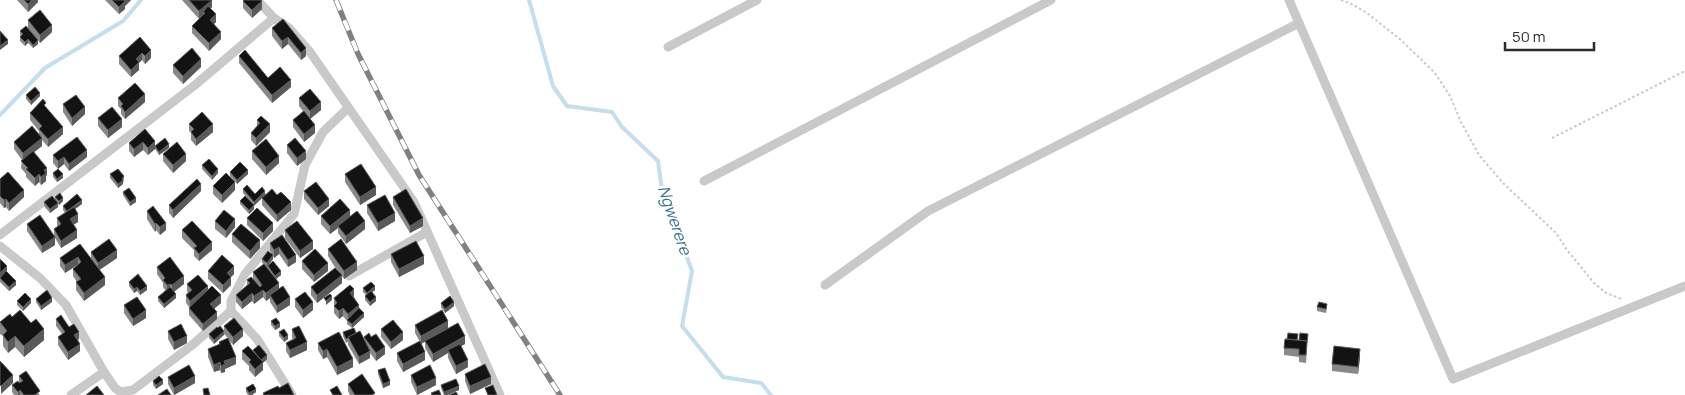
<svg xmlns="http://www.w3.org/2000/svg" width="1685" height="395" viewBox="0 0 1685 395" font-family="Manrope,sans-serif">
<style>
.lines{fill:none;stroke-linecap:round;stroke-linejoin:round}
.stream{stroke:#c3deed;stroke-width:4}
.path{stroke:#c9c9c9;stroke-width:2;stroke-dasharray:2.5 2.5;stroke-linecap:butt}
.minor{stroke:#c9c9c9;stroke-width:9}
.rail-casing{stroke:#818181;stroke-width:5.5}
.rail{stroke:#fff;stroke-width:4;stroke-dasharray:11;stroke-linecap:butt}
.wall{fill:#898989}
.shaded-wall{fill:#5a5a5a}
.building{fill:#131313;stroke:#5a5a5a}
.labels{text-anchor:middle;stroke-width:5;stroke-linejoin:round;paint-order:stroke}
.water-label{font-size:16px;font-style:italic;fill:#367393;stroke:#fff}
</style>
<rect width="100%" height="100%" fill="#fff"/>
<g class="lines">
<g class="stream">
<polyline points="529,0 553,86 567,106 612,112 622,127 658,161 662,190 692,271 682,326 723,377 761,383 771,395"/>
<polyline points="0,115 45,68 123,21 141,0"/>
</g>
<g class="path">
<polyline points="1341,0 1350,3 1367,13 1401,40 1435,73 1450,96 1461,122 1479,155 1503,183 1556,233 1567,250 1594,283 1606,293 1622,299"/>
<polyline points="1552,138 1685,71"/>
</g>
<g class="minor">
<polyline points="257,0 274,18 289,28 310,52 414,202 500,395"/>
<polyline points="1289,0 1453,379 1685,286"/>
<polyline points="668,47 757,0"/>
<polyline points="704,181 1051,0"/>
<polyline points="0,235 195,85 274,18"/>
<polyline points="0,246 40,278 66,305 104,372 115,388 121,392 133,390 191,346 231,311"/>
<polyline points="349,276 427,232"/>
<polyline points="825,285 928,211 1299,23"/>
<polyline points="71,395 104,372"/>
<polyline points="292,395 257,339 231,311 231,301 245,274 294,214 305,165 323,132 348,108"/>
</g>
<g class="rail-casing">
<polyline id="rail" points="336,0 358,54 419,175 560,395"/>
</g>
<use href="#rail" class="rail"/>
</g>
<g class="wall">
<polygon points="17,0 38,0 38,2 28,12"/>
<polygon points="105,0 131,0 125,6 125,9 119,14"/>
<polygon points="182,0 212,0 212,7 211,9 216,22 214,24 221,39 209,51 192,33 192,26 199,19"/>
<polygon points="243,1 262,9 252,18 243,8"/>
<polygon points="283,19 306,56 301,60 288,44 282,49 272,36 272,28"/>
<polygon points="28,20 52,32 40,43 28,28"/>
<polygon points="20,31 38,44 33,48 28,43 25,46 20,41 20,37 21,36 20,35"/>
<polygon points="140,37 151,58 145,64 142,60 139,63 139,70 131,77 119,64 119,56"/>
<polygon points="239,56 268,78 291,87 272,103 239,63"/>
<polygon points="173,65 201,67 183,84 173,73"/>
<polygon points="26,95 40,96 31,105 26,99"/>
<polygon points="118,98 145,102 125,119 121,114 121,109 118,106"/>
<polygon points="299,98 321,110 310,119 315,133 304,142 293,127 293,120 303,111 299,106"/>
<polygon points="63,104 85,114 72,126 63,112"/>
<polygon points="46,108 63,134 48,147 42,140 42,146 34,152 47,175 46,176 46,181 41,185 39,182 35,186 26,177 26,174 21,168 22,160 14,149 14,142 39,134 39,131 30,120 30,113"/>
<polygon points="98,118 122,127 108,138 98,126"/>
<polygon points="257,120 270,132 256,146 251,140 251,133 257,126"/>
<polygon points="189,124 213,132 196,146 191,140 191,133 189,131"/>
<polygon points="145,129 155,146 169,148 159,155 155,149 148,155 143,150 134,157 129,151 129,143"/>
<polygon points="287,145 306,159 297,166 287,153"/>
<polygon points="252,151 279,163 266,175 252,159"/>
<polygon points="163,154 186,161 173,173 163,161"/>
<polygon points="53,155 87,157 69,171 64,164 58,169 53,163"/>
<polygon points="202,165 218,173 212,180 202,169"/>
<polygon points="230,172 248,174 237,184 230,176"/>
<polygon points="53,173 63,178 57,182 53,177"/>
<polygon points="110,174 124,180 123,181 123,184 118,188 110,178"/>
<polygon points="345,174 376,195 360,205 345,182"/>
<polygon points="0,179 24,197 9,211 6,207 4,208 0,203"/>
<polygon points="213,186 235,190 222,203 213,194"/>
<polygon points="243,189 255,194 265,194 291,210 277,222 262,205 262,198 254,205 254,209 249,214 240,204 240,201 251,203 243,193"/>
<polygon points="201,191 173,218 169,213 169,205"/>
<polygon points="304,191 329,206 318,215 304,199"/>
<polygon points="123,192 136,202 130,206 123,195"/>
<polygon points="55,197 63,201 59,205 58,204 58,207 50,213 44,206 44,202 55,200"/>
<polygon points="393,197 423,226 410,233 393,205"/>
<polygon points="82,204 75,209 78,222 73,225 77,238 61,248 55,238 55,245 42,253 27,231 27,224 54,236 54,229 58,227 57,225 57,218 65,213 63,210 63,206"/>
<polygon points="367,205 395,221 378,231 367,213"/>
<polygon points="147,211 166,230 160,235 156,230 155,232 147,219"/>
<polygon points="321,216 350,216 365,229 346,244 338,233 338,228 330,234 321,224"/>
<polygon points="247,218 273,231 263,241 247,225"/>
<polygon points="215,221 235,227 226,238 215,229"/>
<polygon points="182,230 212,250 199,261 194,256 194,250 182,238"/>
<polygon points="285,230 313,249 300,258 285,238"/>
<polygon points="232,234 260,248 250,259 232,242"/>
<polygon points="282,235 296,262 288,267 279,254 274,258 273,256 273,259 268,266 281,275 276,279 279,289 290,305 277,313 270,302 270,298 266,301 263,297 254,304 252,301 242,309 236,302 236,295 247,285 247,280 253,279 253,272 264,264 262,263 262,259 272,254 270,251 270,243"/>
<polygon points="80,244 91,259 91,252 117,258 99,270 105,285 84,301 76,290 76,282 77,282 73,276 73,269 78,265 65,273 60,266 60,258"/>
<polygon points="328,249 357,270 344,279 342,276 342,283 317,303 311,295 311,287 336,269 328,256"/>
<polygon points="391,254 424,264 399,277 391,262"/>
<polygon points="0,259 7,272 16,285 9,291 0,282"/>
<polygon points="302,261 328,271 314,282 302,269"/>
<polygon points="157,267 184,284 174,292 176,298 164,308 158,301 158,297 166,291 163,287 163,283 157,274"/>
<polygon points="208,271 234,274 231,277 231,285 223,293 208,279"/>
<polygon points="129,282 147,290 140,295 137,291 134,293 129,286"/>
<polygon points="187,284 208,291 221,303 214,309 217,319 203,331 189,315 189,307 186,303 186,295 188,293 187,291"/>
<polygon points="363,288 375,290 372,292 376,301 370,306 365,300 365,296 366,295 363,292"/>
<polygon points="354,297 364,317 352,328 347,324 347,321 343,316 339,319 334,313 334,298"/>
<polygon points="36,299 52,302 41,310 36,302"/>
<polygon points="295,299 313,310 303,318 295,307"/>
<polygon points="17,301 31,303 23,311 17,305"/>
<polygon points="441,303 454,306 445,313 441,307"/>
<polygon points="124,305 146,318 133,326 124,313"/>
<polygon points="1317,307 1327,308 1326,313 1317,311"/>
<polygon points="12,317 44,340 24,357 15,347 8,353 3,346 3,336 0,334 0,322"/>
<polygon points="56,319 79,339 78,340 80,351 68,360 58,345 58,337 62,334 56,326"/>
<polygon points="271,321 280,327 275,330 271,325"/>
<polygon points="415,325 448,328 465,344 461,346 468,367 456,374 448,358 448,353 433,362 425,348 425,341 421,344 425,360 403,372 397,361 397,353 420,342 415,333"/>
<polygon points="224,326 243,336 233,345 229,340 236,364 225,369 225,372 221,373 220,370 214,372 208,357 208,349 219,345 219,342 228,338 224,334 214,344 209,338 209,334 224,330"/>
<polygon points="292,329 307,350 290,358 286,351 286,343 293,340 292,337"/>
<polygon points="381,329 403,340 391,349 381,337"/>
<polygon points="168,331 187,343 174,350 168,339"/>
<polygon points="279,332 288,339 284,342 279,336"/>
<polygon points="343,332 356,333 364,339 364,337 385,354 376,361 370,353 370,358 359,364 348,345 348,342 346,343 343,336"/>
<polygon points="1308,334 1306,363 1299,362 1299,357 1284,355 1284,348 1298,340 1299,340"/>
<polygon points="318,343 353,367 337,375 327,357 323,359 318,350"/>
<polygon points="242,351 253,351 267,359 263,363 263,370 255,377 249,370 249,366 242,359"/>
<polygon points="1360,357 1358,374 1332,371 1332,364"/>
<polygon points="378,370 390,385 383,388 378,374"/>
<polygon points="465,374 491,384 470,394 465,381"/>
<polygon points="411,375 436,385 417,395 411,382"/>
<polygon points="19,376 40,395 14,395 12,392 12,385 19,382"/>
<polygon points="168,377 195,383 174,395 168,384"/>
<polygon points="153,381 163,384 156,389 153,385"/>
<polygon points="348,384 375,395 350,395 348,391"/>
<polygon points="441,385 459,390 447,395 444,395 441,388"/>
<polygon points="246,388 256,392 252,395 248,395 246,392"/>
</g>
<g class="shaded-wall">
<polygon points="32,0 38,0 38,2 28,12 28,4"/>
<polygon points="123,0 131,0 125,6 125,9 119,14 119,7"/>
<polygon points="212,0 212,7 205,14 203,12 203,15 199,19 199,11"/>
<polygon points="262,1 262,9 252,18 252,10"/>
<polygon points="216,14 216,22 210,28 210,20"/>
<polygon points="52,25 52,32 40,43 40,35"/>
<polygon points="221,32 221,39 209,51 209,43"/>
<polygon points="288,37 288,44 282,49 282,41"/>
<polygon points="28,39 28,43 25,46 25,42"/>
<polygon points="8,40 8,44 0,50 0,46"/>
<polygon points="38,40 38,44 33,48 33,45"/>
<polygon points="306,48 306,56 301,60 301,53"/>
<polygon points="151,50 151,58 145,64 145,56"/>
<polygon points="142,53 142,60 139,63 139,70 131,77 131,70 136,59"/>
<polygon points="201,59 201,67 183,84 183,76"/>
<polygon points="291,80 291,87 272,103 272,95"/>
<polygon points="40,93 40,96 31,105 31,101"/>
<polygon points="145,94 145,102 125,119 125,112"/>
<polygon points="321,102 321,110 310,119 310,111"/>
<polygon points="85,107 85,114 72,126 72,118"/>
<polygon points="122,119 122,127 108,138 108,130"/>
<polygon points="213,124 213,132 196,146 196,139"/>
<polygon points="270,124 270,132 256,146 256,138"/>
<polygon points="315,125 315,133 304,142 304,134"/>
<polygon points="63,127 63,134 48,147 48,139"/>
<polygon points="42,138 42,146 23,161 23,153"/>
<polygon points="155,141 155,149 148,155 148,148"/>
<polygon points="143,142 143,150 134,157 134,149"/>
<polygon points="169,144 169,148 159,155 159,152"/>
<polygon points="87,150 87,157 69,171 69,164"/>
<polygon points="306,151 306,159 297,166 297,158"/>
<polygon points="186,154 186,161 173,173 173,165"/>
<polygon points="279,156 279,163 266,175 266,167"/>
<polygon points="64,157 64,164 58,169 58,161"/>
<polygon points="47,168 47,175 46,176 46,181 41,185 41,177 44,170"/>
<polygon points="218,169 218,173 212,180 212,176"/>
<polygon points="248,170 248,174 237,184 237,180"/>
<polygon points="39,174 39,182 35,186 35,178"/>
<polygon points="63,174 63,178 57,182 57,179"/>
<polygon points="124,176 123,184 118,188 118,184 122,179"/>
<polygon points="235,182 235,190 222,203 222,195"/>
<polygon points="201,184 201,191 173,218 173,210"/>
<polygon points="376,187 376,195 360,205 360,197"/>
<polygon points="24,190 24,197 9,211 9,203"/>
<polygon points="265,191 265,195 254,206 254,202"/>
<polygon points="63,198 63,201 59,205 59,201"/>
<polygon points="136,198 136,202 130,206 130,202"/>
<polygon points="6,199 6,207 4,208 4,200"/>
<polygon points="329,199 329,206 318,215 318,208"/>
<polygon points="82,200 82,204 67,215 67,212"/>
<polygon points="291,202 291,210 277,222 277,215"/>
<polygon points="58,203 58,207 50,213 50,209"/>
<polygon points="254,205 254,209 249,214 249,210"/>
<polygon points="350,210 350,217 338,226 338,228 330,234 330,226"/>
<polygon points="395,213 395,221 378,231 378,223"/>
<polygon points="78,214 78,222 70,227 70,219"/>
<polygon points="423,218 423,226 410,233 410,226"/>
<polygon points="235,219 235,227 226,238 226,231"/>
<polygon points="365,221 365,229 346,244 346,236"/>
<polygon points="156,223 156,230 155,232 155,224"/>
<polygon points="166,223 166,230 160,235 160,227"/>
<polygon points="273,223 273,231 263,241 263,233"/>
<polygon points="77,230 77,238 61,248 61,241"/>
<polygon points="55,237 55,245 42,253 42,246"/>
<polygon points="260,240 260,248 250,259 250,251"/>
<polygon points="313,241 313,249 300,258 300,251"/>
<polygon points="212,242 212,250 199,261 199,254"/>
<polygon points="279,247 279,254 274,258 274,250"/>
<polygon points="117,250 117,258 98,271 98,263"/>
<polygon points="273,255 273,259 267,267 267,263"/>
<polygon points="296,255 296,262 288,267 288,260"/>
<polygon points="424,256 424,264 399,277 399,269"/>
<polygon points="78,257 78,264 65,273 65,265"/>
<polygon points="357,262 357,270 344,279 344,271"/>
<polygon points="328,263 328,271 314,282 314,275"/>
<polygon points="7,266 7,274 0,278 0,273"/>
<polygon points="234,266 234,274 231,277 231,285 223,293 223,285 227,273"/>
<polygon points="281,271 281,275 275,280 275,276"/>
<polygon points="342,275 342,283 317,303 317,295"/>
<polygon points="184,276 184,284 172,293 172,285"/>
<polygon points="105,277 105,285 84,301 84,293"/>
<polygon points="16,281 16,285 9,291 9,287"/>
<polygon points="279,283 279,291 270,295 270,298 266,301 266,293"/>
<polygon points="170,284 170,291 167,293 167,285"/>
<polygon points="147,286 147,290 140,295 140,291"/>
<polygon points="208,286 208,294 190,308 190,301"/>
<polygon points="375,286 375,290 367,297 367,293"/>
<polygon points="137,287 137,291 134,293 134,289"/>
<polygon points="354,289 354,297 350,300 350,293"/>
<polygon points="263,290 263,297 254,304 254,296"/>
<polygon points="252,293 252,301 242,309 242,302"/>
<polygon points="176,294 176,298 164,308 164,304"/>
<polygon points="221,295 221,303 210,312 210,304"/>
<polygon points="332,296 332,300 326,305 326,301"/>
<polygon points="290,297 290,305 277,313 277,306"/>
<polygon points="376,297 376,301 370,306 370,302"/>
<polygon points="52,298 52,302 41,310 41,306"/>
<polygon points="31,299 31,303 23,311 23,307"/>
<polygon points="313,302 313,310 303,318 303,310"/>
<polygon points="454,302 454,306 445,313 445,309"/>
<polygon points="359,305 359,312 348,320 348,314"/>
<polygon points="343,308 343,316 339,319 339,311"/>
<polygon points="146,310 146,318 133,326 133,319"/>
<polygon points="217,312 217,319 203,331 203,324"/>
<polygon points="364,313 364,317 352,328 352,324"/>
<polygon points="448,321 448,329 421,344 421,336"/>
<polygon points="280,323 280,327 275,330 275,326"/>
<polygon points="44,329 44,340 24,357 24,346"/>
<polygon points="243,329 243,336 233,345 233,337"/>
<polygon points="224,331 224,335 214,344 214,340"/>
<polygon points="79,332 79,339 74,343 74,335"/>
<polygon points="403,332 403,340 391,349 391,342"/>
<polygon points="288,335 288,339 284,342 284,338"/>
<polygon points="15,336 15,347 8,353 8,342"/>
<polygon points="187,336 187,343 174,350 174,342"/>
<polygon points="465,336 465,344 449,353 448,350 448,353 433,362 433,354"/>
<polygon points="307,342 307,350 290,358 290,350"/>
<polygon points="80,344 80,351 68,360 68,352"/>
<polygon points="385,347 385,354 376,361 376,353"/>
<polygon points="327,349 327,357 323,359 323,351"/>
<polygon points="1360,349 1360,357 1358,374 1358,367"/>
<polygon points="370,351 370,358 359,364 359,357"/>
<polygon points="425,352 425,360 403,372 403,364"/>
<polygon points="267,355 267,359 263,363 263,370 255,377 255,369 261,360"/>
<polygon points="236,357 236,364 225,369 225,372 221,373 221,366 224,361"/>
<polygon points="353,359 353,367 337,375 337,367"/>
<polygon points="468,360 468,367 456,374 456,366"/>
<polygon points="220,362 220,370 214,372 214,365"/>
<polygon points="13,375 13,383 1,394 1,386"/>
<polygon points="195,376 195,383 174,395 174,388"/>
<polygon points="491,377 491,384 470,394 470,386"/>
<polygon points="436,378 436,385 417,395 417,387"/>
<polygon points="163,380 163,384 156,389 156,385"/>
<polygon points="390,381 390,385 383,388 383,384"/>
<polygon points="459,386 459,390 447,395 444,395 444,392"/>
<polygon points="256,389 256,392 252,395 249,395 249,393"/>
<polygon points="20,390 20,395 18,395 18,392"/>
</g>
<g class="building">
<polygon points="24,0 32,0 28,4"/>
<polygon points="112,0 123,0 125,1 119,7"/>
<polygon points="189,0 212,0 199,11"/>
<polygon points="244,0 261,0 262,1 252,10 243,1"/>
<polygon points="208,6 216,14 210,20 221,32 209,43 192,26 205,13 203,12"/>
<polygon points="40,10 52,25 40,35 28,20"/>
<polygon points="283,19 306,48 301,53 288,37 282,41 272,28"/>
<polygon points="26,26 38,40 33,45 28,39 25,42 20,37 23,34 20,31"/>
<polygon points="0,31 8,40 0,46"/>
<polygon points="140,37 151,50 145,56 142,53 136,59 139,62 131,70 119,56"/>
<polygon points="192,48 201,59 183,76 173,65"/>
<polygon points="245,50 268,78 280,67 291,80 272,95 239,56"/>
<polygon points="135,83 145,94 125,112 121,106 123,104 118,98"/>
<polygon points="35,87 40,93 31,101 26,95"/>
<polygon points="310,89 321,102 310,111 299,98"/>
<polygon points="76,95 85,107 72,118 63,104"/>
<polygon points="43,99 46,103 44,105 63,127 48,139 39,129 42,126 30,113"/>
<polygon points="112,107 122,119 108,130 98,118"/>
<polygon points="304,111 315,125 304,134 293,120"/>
<polygon points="202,112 213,124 196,139 191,132 194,129 189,124"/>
<polygon points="261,116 270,124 256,138 251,133 260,123 257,120"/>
<polygon points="32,126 42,138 23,153 14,142"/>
<polygon points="145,129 155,141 148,148 143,142 134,149 129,143"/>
<polygon points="77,137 87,150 69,164 64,157 58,161 53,155"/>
<polygon points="165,138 169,144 159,152 155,146"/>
<polygon points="295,138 306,151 297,158 287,145"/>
<polygon points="266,139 279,156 266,167 252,151"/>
<polygon points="177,142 186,154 173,165 163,154"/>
<polygon points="33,151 47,168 44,170 46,173 41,177 39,174 35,178 26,169 28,168 21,161"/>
<polygon points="209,159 218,169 212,176 202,165"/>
<polygon points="240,162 248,170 237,180 230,172"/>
<polygon points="361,164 376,187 360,197 345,174"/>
<polygon points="58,169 63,174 57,179 53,173"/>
<polygon points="118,169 124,176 122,179 123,180 118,184 110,174"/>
<polygon points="8,172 24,190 9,203 6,199 4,200 0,196 0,179"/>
<polygon points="226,173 235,182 222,195 213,186"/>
<polygon points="197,179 201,184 173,210 169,205"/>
<polygon points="316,182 329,199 318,208 304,191"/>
<polygon points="247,185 255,194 262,187 265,191 254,202 243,189"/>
<polygon points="129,188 136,198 130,202 123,192"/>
<polygon points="272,189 277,195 281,192 291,202 277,215 262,198"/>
<polygon points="406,189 423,218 410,226 393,197"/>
<polygon points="60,193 63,198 59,201 55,197"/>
<polygon points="77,194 82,200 67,211 63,206"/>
<polygon points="385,195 395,213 378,223 367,205"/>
<polygon points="52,196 58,203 50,209 44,202"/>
<polygon points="245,196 254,205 249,210 240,201"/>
<polygon points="340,199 350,210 330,226 321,216"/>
<polygon points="153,206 166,223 160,227 156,223 155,224 147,211"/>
<polygon points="74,207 78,214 70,219 77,230 61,241 54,229 61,224 57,218"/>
<polygon points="257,208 273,223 263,233 247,218"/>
<polygon points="224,210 235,219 226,231 215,221"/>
<polygon points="357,211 365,221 346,236 338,226"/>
<polygon points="40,215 55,237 42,246 27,224"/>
<polygon points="192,221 212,242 199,254 194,248 197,246 182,230"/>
<polygon points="297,221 313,241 300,251 285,230"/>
<polygon points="241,224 260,240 250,251 232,234"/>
<polygon points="282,235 296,255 288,260 279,247 274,250 270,243"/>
<polygon points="109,239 117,250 98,263 91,252"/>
<polygon points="341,239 357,262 344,271 328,249"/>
<polygon points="416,241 424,256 399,269 391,254"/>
<polygon points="80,244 105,277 84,293 76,282 81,279 73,269 81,262 78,257 65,265 60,258"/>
<polygon points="315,249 328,263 314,275 302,261"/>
<polygon points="268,251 273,255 267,263 262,259"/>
<polygon points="222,255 234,266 227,273 231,277 223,285 208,271"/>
<polygon points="170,257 184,276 172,285 170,284 167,285 163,280 165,278 157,267"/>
<polygon points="0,259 7,266 0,273"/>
<polygon points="273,261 281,271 275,276 268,266"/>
<polygon points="264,264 279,283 266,293 263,290 254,296 252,293 242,302 236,295 250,283 247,280 251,277 260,287 262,285 253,272"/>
<polygon points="335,268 342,275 317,295 311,287"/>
<polygon points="6,271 16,281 9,287 0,278"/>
<polygon points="138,274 147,286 140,291 137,287 134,289 129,282"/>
<polygon points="198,275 208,286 190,301 186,295 192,290 187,284"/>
<polygon points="371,282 375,286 367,293 363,288"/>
<polygon points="350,285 354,289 350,293 359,305 348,314 343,308 339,311 334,306 337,303 334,298"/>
<polygon points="212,286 221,295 210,304 217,312 203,324 189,308"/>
<polygon points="283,286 290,297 277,306 270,295"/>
<polygon points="170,287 176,294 164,304 158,297"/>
<polygon points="47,290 52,298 41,306 36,299"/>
<polygon points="371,291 376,297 370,302 365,296"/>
<polygon points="305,292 313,302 303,310 295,299"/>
<polygon points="25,293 31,299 23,307 17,301"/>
<polygon points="330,294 332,296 326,301 324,298"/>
<polygon points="450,296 454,302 445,309 441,303"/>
<polygon points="137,297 146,310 133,319 124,305"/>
<polygon points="1319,302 1327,304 1326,309 1317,307"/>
<polygon points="359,308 364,313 352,324 347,320"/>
<polygon points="20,310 31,323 36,319 44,329 24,346 15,336 8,342 3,335 7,331 0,322 10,314 12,317"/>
<polygon points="442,310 448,321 421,336 415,325"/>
<polygon points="61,315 69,327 74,324 79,332 74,335 80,344 68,352 58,337 65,332 56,319"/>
<polygon points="234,318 243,329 233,337 224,326"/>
<polygon points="276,318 280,323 275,326 271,321"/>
<polygon points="393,320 403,332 391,342 381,329"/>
<polygon points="458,323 465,336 433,354 425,341"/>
<polygon points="181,324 187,336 174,342 168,331"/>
<polygon points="220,326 224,331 214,340 209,334 217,327 218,328"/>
<polygon points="299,326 307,342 290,350 286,343 296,338 292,329"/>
<polygon points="354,328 356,333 346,339 343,332"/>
<polygon points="284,329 288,335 284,338 279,332"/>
<polygon points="360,331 370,351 359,357 348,337"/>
<polygon points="339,332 353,359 337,367 327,349 323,351 318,343"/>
<polygon points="369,333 371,337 376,334 385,347 376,353 364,337"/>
<polygon points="1288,333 1298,334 1297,340 1287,339"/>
<polygon points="1300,333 1308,334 1307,342 1307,341 1299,340"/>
<polygon points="228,338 236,357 224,361 225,364 221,366 220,362 214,365 208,349 220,344 219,342"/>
<polygon points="1285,339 1307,341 1306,355 1299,355 1299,349 1284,348"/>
<polygon points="420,341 425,352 403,364 397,353"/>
<polygon points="460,344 468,360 456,366 448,350"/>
<polygon points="259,345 267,355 261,360 253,350"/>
<polygon points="248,346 263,362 255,369 249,362 251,360 242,351"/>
<polygon points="1334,346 1360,349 1358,367 1332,364"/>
<polygon points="0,361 13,375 1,386 0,385"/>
<polygon points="485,364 491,377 470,386 465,374"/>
<polygon points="189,365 195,376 174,388 168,377"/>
<polygon points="430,365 436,378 417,387 411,375"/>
<polygon points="385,368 390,381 383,384 378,370"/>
<polygon points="26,371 40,391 35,395 24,395 20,390 18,392 12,385 18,381 19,383 23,381 19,376"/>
<polygon points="362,374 375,393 372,395 355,395 348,384"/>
<polygon points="159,376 163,380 156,385 153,381"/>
<polygon points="456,379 459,386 444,392 441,385"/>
<polygon points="288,383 294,395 264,395 263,393 278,386 279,388"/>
<polygon points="253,384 256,389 249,393 246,388"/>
<polygon points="493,385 497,395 488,395 485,388"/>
<polygon points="97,386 104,395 86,395"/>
<polygon points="337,386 342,395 333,395 330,390"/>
<polygon points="208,388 210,395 204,395 203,389"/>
<polygon points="167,389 171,395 158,395"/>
<polygon points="439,390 441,395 432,395 431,393"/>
<polygon points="456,392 458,395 449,395"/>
</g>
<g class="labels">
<g class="water-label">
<text transform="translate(675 220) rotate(71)" y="6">Ngwerere</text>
</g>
</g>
<path d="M1505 42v8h89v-8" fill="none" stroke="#2c2c2c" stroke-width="2.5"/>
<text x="1512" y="42" font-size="15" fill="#2c2c2c" stroke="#ffffff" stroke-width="4" paint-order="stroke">50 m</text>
</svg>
